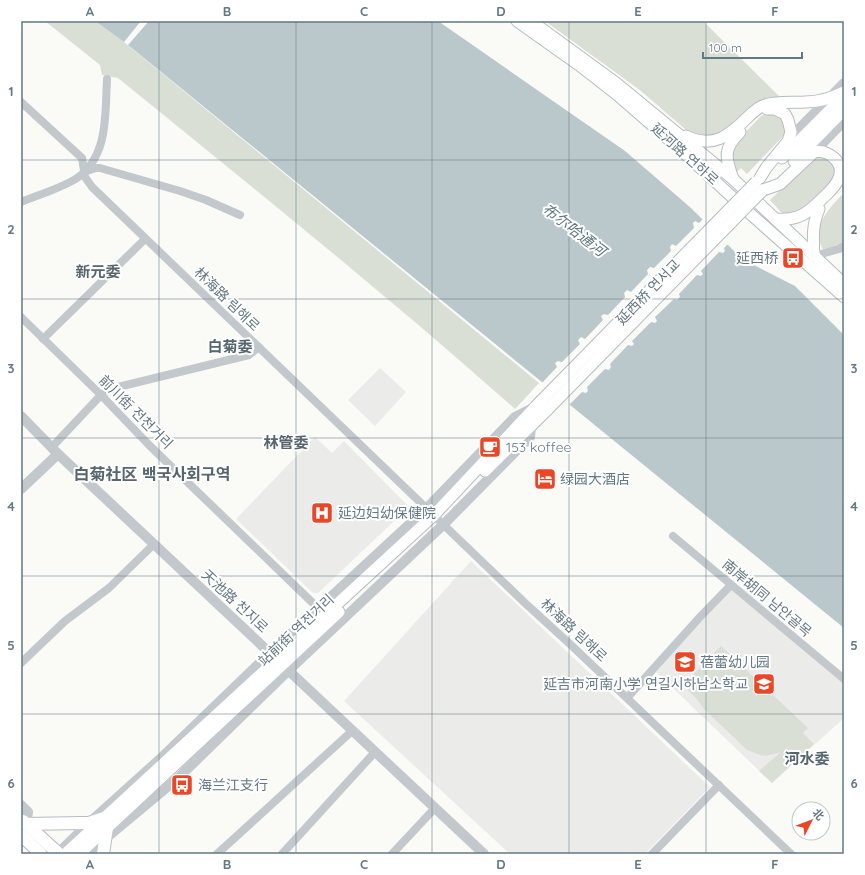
<svg xmlns="http://www.w3.org/2000/svg" width="865" height="875" viewBox="0 0 865 875" font-family="Quicksand,'Noto Sans SC','Noto Sans KR',sans-serif">
<style>
.built{fill:#ebebea}
.green{fill:#dadfd6}
.water{fill:#bac8cb}
.pier{fill:#fafaf7}
.lines{fill:none;stroke-linecap:round;stroke-linejoin:round}
.secondary-casing{stroke:#b5bcc0;stroke-width:13}
.primary-casing{stroke:#b6bcc0;stroke-width:14}
.minor{stroke:#c3c8cc;stroke-width:8}
.tertiary{stroke:#c3c8cc;stroke-width:10}
.secondary{stroke:#fff;stroke-width:11}
.primary{stroke:#fff;stroke-width:12}
.secondary-bridge-casing{stroke:#b5bcc0;stroke-width:13;stroke-linecap:butt}
.secondary-bridge{stroke:#fff;stroke-width:11}
.grid{fill:none;stroke:#647883;stroke-width:1;stroke-opacity:0.55}
.labels{text-anchor:middle;stroke-width:4;stroke-linejoin:round;paint-order:stroke}
.street-label{font-size:14px;fill:#647883;stroke:#fff}
.poi-label{font-size:14px;fill:#647883;stroke:#fff;text-anchor:start}
.water-label{font-size:15px;font-style:italic;fill:#5e777d;stroke:#fff}
.neighbourhood-label{font-size:15px;font-weight:bold;fill:#56656e;stroke:#fff}
.quarter-label{font-size:16px;font-weight:bold;fill:#56656e;stroke:#fff}
.neatline{fill:none;stroke:#647883;stroke-width:1.5}
.grid-label{font-size:13px;text-anchor:middle;font-weight:bold;fill:#647883}
</style>
<rect width="100%" height="100%" fill="#fafaf7"/>
<g class="built">
<polygon points="380,368 406,392 375,426 348,400"/>
<polygon points="315,437 332,453 344,441 409,507 318,593 313,593 236,519"/>
<polygon points="471,561 710,787 645,854 510,854 344,701"/>
<polygon points="733,586 844,682 844,718 772,783 656,672"/>
</g>
<g class="green">
<path d="M45,21H95L124,42L539,383L515,409C387,295 252,187 118,78L102,75L100,65Z"/>
<polygon points="545,21 703,21 780,97 767,98 759,101 751,106 725,131 713,136 702,136 685,129 641,91"/>
<polygon points="767,113 777,113 786,123 785,134 747,174 741,168 737,172 735,169 731,155 736,142 761,116"/>
<polygon points="825,156 836,168 834,180 804,210 786,214 781,212 770,200 772,198 814,157"/>
<path d="M844,193V243L824,251C809,228 829,208 844,193Z"/>
<polygon points="721,646 808,728 803,733 814,744 772,783 759,771 781,752 766,756 760,755 747,750 704,709 696,698 683,685"/>
</g>
<g class="water">
<polygon points="95,21 141,21 124,42"/>
<polygon points="149,21 438,21 625,151 691,208 742,259 795,286 844,335 844,628 128,45"/>
</g>
<polygon class="pier" points="704,218 729,243 724,248 725,251 723,253 719,252 701,271 703,274 701,276 697,275 679,294 680,297 677,300 674,299 655,317 657,321 655,323 651,322 632,341 634,344 632,346 628,345 610,364 611,367 609,370 605,369 587,387 588,391 586,393 582,392 568,406 541,384 557,367 555,363 558,361 562,362 580,344 578,340 581,337 585,339 603,320 601,316 604,314 608,315 625,297 624,293 627,290 631,292 648,274 647,270 650,267 654,268 671,251 670,247 672,244 676,246 694,228 693,223 695,221 699,223"/>
<g class="lines">
<g class="secondary-casing">
<g id="secondary">
<polyline points="517,21 579,65 620,97 682,151 755,218 844,297"/>
<polyline points="531,21 616,83 733,179 844,284"/>
<path d="M686,136C713,149 729,136 748,117C753,112 758,107 765,105C778,101 792,103 805,102C819,102 832,98 844,92"/>
<polyline points="782,158 844,96"/>
<polyline points="794,161 844,110"/>
<polyline points="760,178 766,168 788,141 791,132 788,120 785,114 775,109 767,109"/>
<path d="M733,179C725,157 723,149 740,132"/>
<path d="M763,190L780,184L814,152C829,149 845,163 839,178C836,186 830,191 824,197C808,213 799,221 775,219"/>
<path d="M814,256C813,239 812,225 819,209"/>
<polyline points="485,471 548,409"/>
<polyline points="65,854 434,515 540,402"/>
<polyline points="79,854 339,612"/>
</g>
</g>
<g class="primary-casing">
<g id="primary">
<polyline points="23,821 59,854"/>
<polyline points="26,824 82,823 89,823 104,818"/>
<polyline points="21,835 41,854"/>
<polyline points="103,854 107,827"/>
</g>
</g>
<g class="minor">
<polyline points="21,102 82,158 85,177 92,187 525,603 571,645 791,854"/>
<polyline points="84,172 96,168 100,168 180,191 206,200 240,215"/>
<path d="M21,202C38,195 62,188 77,178C109,156 105,113 107,79"/>
<polyline points="814,256 839,249 844,246"/>
<polyline points="21,317 101,395 150,446 319,609"/>
<polyline points="43,339 145,239"/>
<polyline points="52,447 101,395 110,389 249,355 259,347"/>
<polyline points="673,536 844,679"/>
<polyline points="21,663 65,621 109,588 154,544"/>
<polyline points="627,698 700,617 731,585"/>
<polyline points="217,854 352,731"/>
<polyline points="282,854 375,752"/>
<polyline points="392,854 435,808"/>
<polyline points="652,854 719,785"/>
</g>
<g class="tertiary">
<polyline points="789,139 844,83"/>
<polyline points="814,152 844,121"/>
<polyline points="21,416 58,454 484,854"/>
<polyline points="21,489 58,454"/>
<polyline points="21,805 28,812 26,824"/>
<polyline points="57,854 89,823 160,759 270,653 427,508 515,417 533,408"/>
<polyline points="90,854 105,839 177,779 288,671 444,524 530,437 531,426"/>
</g>
<use href="#secondary" class="secondary"/>
<use href="#primary" class="primary"/>
<g class="secondary-bridge-casing">
<g id="secondary-bridge">
<polyline points="540,402 756,182"/>
<polyline points="548,409 763,190"/>
</g>
</g>
<use href="#secondary-bridge" class="secondary-bridge"/>
</g>
<path class="grid" d="M159,21V854M296,21V854M432,21V854M569,21V854M706,21V854M21,160H844M21,299H844M21,438H844M21,576H844M21,714H844"/>
<defs>
<g id="bus-square" transform="scale(1.15)"><rect x="-9" y="-9" width="18" height="18" rx="4" fill="#e94728" stroke="#fff"/><path d="M-5-6H5V4H4V6H2V4H-2V6H-4V4H-5ZM-3.5-4V0h7V-4ZM-3.5 1.2v1.5H-2V1.2ZM2 1.2v1.5H3.5V1.2Z" fill="#fff"/></g>
<g id="cafe-square" transform="scale(1.15)"><rect x="-9" y="-9" width="18" height="18" rx="4" fill="#e94728" stroke="#fff"/><path d="M-5.5-4.5H6V0H3Q3 3.5 0 3.5H-2.5Q-5.5 3.5-5.5 0ZM3-3.2v2h1.7v-2ZM-6 4.5H4V6H-6Z" fill="#fff"/></g>
<g id="hotel-square" transform="scale(1.15)"><rect x="-9" y="-9" width="18" height="18" rx="4" fill="#e94728" stroke="#fff"/><path d="M-6-4.5h1.5V1H6V5H4.5V3h-9V5H-6ZM-4 0a1.8 1.8 0 1 1 3.6 0ZM.5 0V-2.5h3Q6-2.5 6 0Z" fill="#fff"/></g>
<g id="hospital-square" transform="scale(1.15)"><rect x="-9" y="-9" width="18" height="18" rx="4" fill="#e94728" stroke="#fff"/><path d="M-5-5h3v3.5h4V-5h3V5h-3V1.5h-4V5h-3Z" fill="#fff"/></g>
<g id="school-square" transform="scale(1.15)"><rect x="-9" y="-9" width="18" height="18" rx="4" fill="#e94728" stroke="#fff"/><path d="M0-5L7-2L0 1L-7-2ZM-4 1L0 2.5L4 1V4Q0 6-4 4Z" fill="#fff"/></g>
</defs>
<g fill-rule="evenodd">
<use href="#bus-square" x="793" y="258"/>
<use href="#cafe-square" x="490" y="447"/>
<use href="#hotel-square" x="545" y="479"/>
<use href="#hospital-square" x="322" y="513"/>
<use href="#school-square" x="685" y="662"/>
<use href="#school-square" x="764" y="684"/>
<use href="#bus-square" x="182" y="785"/>
</g>
<g class="labels">
<g class="street-label">
<text transform="translate(685 154) rotate(42)" y="5">延河路 연하로</text>
<text transform="translate(648 292) rotate(-46)" y="5">延西桥 연서교</text>
<text transform="translate(227 299) rotate(44)" y="5">林海路 림해로</text>
<text transform="translate(136 412) rotate(45)" y="5">前川街 전천거리</text>
<text transform="translate(767 598) rotate(40)" y="5">南岸胡同 남안골목</text>
<text transform="translate(235 601) rotate(43)" y="5">天池路 천지로</text>
<text transform="translate(296 630) rotate(-43)" y="5">站前街 역전거리</text>
<text transform="translate(574 630) rotate(43)" y="5">林海路 림해로</text>
</g>
<g class="poi-label">
<text x="778" y="263" text-anchor="end">延西桥</text>
<text x="506" y="452">153 koffee</text>
<text x="560" y="484">绿园大酒店</text>
<text x="338" y="518">延边妇幼保健院</text>
<text x="700" y="667">蓓蕾幼儿园</text>
<text x="748" y="689" text-anchor="end">延吉市河南小学 연길시하남소학교</text>
<text x="198" y="790">海兰江支行</text>
</g>
<g class="water-label">
<text transform="translate(574 230) rotate(38)" y="5">布尔哈通河</text>
</g>
<g class="neighbourhood-label">
<text x="98" y="277">新元委</text>
<text x="230" y="352">白菊委</text>
<text x="286" y="448">林管委</text>
<text x="807" y="764">河水委</text>
</g>
<g class="quarter-label">
<text x="152" y="480">白菊社区 백국사회구역</text>
</g>
</g>
<rect width="865" height="875" fill="none" stroke="#ffffff" stroke-width="44"/>
<g transform="translate(811 821) rotate(48)"><circle r="19" fill="#ffffff" stroke="#c1c9cd"/>
<path d="M0-3L7 15L0 10L-7 15Z" fill="#e94728"/>
<text y="-6" font-size="11" font-weight="bold" text-anchor="middle" fill="#647883">北</text>
</g>
<path d="M703 52v6h99v-6" fill="none" stroke="#647883" stroke-width="2"/>
<text x="709" y="52" font-size="12" fill="#647883" stroke="#ffffff" stroke-width="3" paint-order="stroke">100 m</text>
<rect x="22" y="22" width="821" height="831" class="neatline"/>
<g class="grid-label">
<text x="90" y="16">A</text>
<text x="227" y="16">B</text>
<text x="364" y="16">C</text>
<text x="501" y="16">D</text>
<text x="638" y="16">E</text>
<text x="775" y="16">F</text>
<text x="11" y="96">1</text>
<text x="854" y="96">1</text>
<text x="11" y="234">2</text>
<text x="854" y="234">2</text>
<text x="11" y="373">3</text>
<text x="854" y="373">3</text>
<text x="11" y="511">4</text>
<text x="854" y="511">4</text>
<text x="11" y="650">5</text>
<text x="854" y="650">5</text>
<text x="11" y="788">6</text>
<text x="854" y="788">6</text>
<text x="90" y="869">A</text>
<text x="227" y="869">B</text>
<text x="364" y="869">C</text>
<text x="501" y="869">D</text>
<text x="638" y="869">E</text>
<text x="775" y="869">F</text>
</g>
</svg>
